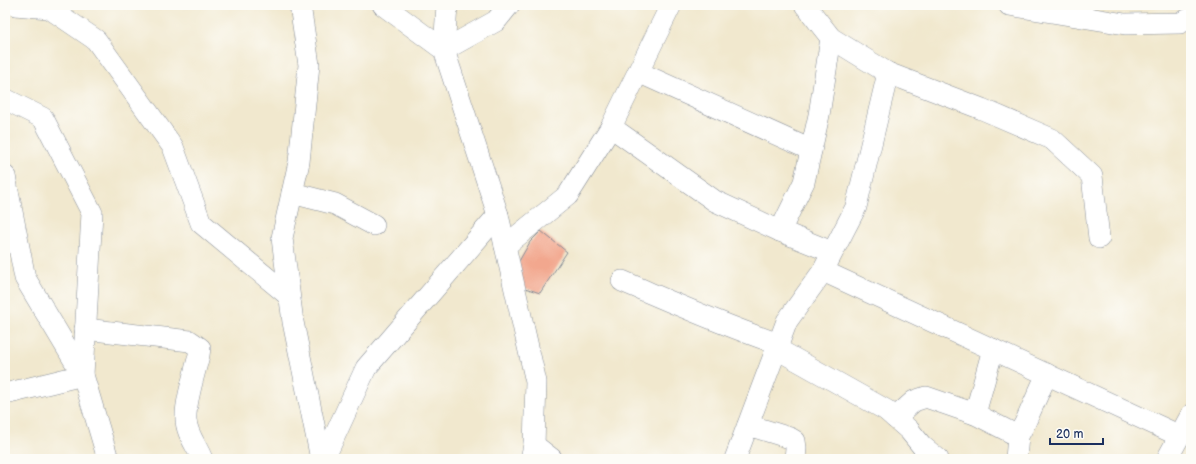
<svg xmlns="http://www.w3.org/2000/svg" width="1196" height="464" viewBox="0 0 1196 464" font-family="'Balsamiq Sans',sans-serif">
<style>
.building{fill:#f2a78e}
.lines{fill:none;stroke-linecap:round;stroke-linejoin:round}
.minor-casing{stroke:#868c96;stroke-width:22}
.minor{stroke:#fff;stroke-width:21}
</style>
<rect width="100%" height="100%" fill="#fdfcf7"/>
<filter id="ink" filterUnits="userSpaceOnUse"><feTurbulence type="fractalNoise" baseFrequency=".025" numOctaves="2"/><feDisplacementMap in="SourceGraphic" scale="8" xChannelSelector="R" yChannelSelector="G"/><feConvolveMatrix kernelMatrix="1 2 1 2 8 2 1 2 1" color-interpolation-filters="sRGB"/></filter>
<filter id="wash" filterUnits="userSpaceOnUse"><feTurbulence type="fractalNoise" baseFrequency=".012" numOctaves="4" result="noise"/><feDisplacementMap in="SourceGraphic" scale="16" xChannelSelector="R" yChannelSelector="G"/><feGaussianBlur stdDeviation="0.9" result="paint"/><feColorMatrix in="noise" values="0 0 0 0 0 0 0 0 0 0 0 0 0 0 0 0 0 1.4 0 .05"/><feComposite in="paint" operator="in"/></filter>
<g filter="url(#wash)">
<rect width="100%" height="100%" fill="#f1e8ce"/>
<g id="blocks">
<polygon class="building" points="541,231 567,252 540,293 519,286 514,270 530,242"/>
</g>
</g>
<g filter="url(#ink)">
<use href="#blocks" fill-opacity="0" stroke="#868c96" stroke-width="1"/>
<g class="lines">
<g class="minor-casing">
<g id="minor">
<polyline points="15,5 49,8 96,40 173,147 201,223 289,296"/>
<polyline points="300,5 309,65 299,162 282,238 293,322 321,459"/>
<polyline points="383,5 444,50 498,215 536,382 534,445 531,459"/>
<polyline points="805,5 831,38 888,73 982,109 1052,139 1092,176 1099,238"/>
<polyline points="1009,5 1125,24 1180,23 1191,18"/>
<polyline points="444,50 496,21 509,5"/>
<polyline points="444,50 447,5"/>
<polyline points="638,72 811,150"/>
<polyline points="5,99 43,118 92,213 83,375 5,394"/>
<polyline points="611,127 715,201 780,231 832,252"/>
<polyline points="5,176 25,278 83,375 108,459"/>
<polyline points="292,193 335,204 374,225"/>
<polyline points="780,231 804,182 819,115 831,38"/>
<polyline points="505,246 568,195 611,127 671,5"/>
<polyline points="823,271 1180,436"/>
<path d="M622,281C674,303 725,326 779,344"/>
<path d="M85,329L190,341L200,348L199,355C195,372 185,403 186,419C186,433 197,446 202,459"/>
<polyline points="777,349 886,410 909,430 922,446 938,459"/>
<polyline points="975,414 993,349"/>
<polyline points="895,418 914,401 926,397 975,414 1018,436"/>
<polyline points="748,425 790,438 795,441 796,448 795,459"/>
<polyline points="534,445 552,459"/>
<polyline points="324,459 366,368 498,215"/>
<polyline points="735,459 787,321 823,271 856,207 888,73"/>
<polyline points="1016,459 1018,436 1025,423 1047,374"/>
<polyline points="1167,459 1191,415"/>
</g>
</g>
<use href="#minor" class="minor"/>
</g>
</g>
<rect width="1196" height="464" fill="none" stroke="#fdfcf7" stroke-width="20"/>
<path d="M1050 438v6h53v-6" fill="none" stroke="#1b2f5e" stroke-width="2"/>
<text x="1056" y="438" font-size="12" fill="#1b2f5e" stroke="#fdfcf7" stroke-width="3" paint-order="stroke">20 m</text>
</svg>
